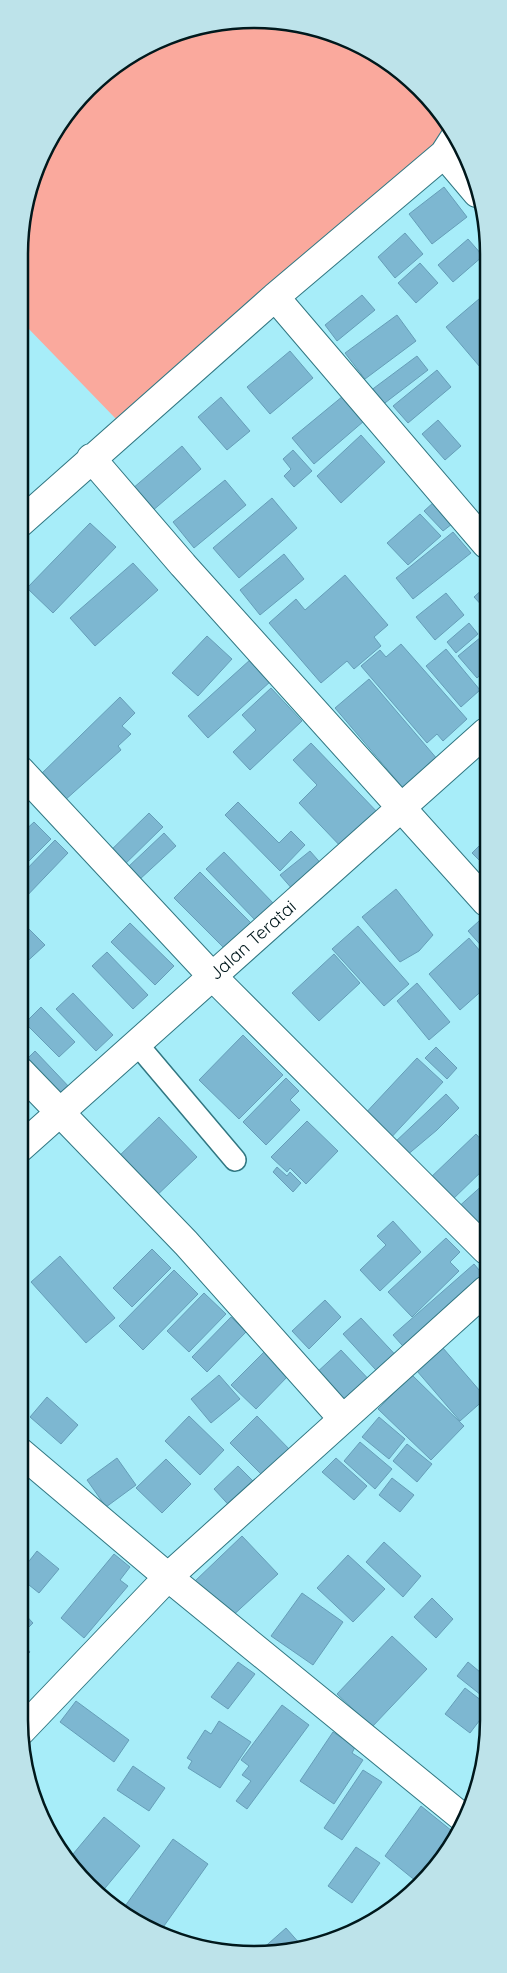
<svg xmlns="http://www.w3.org/2000/svg" width="507" height="1973" viewBox="0 0 507 1973" font-family="Quicksand,sans-serif">
	<style>
		.green { fill: #faa99d }
		.building { fill: #7db7d1; stroke: #659eb8 }
		.lines { fill: none; stroke-linecap: round; stroke-linejoin: round }
		.service-casing { stroke: #317782; stroke-width: 24 }
		.minor-casing { stroke: #317782; stroke-width: 30 }
		.tertiary-casing { stroke: #317782; stroke-width: 30 }
		.service { stroke: #fff; stroke-width: 21 }
		.minor { stroke: #fff; stroke-width: 28 }
		.tertiary { stroke: #fff; stroke-width: 28 }
		.labels { text-anchor: middle; stroke-width: 5; stroke-linejoin: round; paint-order: stroke }
		.street-label { font-size: 18px; fill: #00181c; stroke: #cdf5fc }
		.rim { fill: none; stroke: #00181c; stroke-width: 2.5 }
	</style>
	<rect width="100%" height="100%" fill="#a7edf9"/>
	<!-- green -->
	<path class="green" d="M284 21 358 43 420 88 452 134 117 420 26 326 21 327V223L50 136 111 67 193 27Z"/>
	<!-- building -->
	<path class="building" d="M444 187 467 217 432 244 409 214Z
		M405 233 423 254 395 278 378 257Z
		M468 239 483 256 453 282 438 265Z
		M420 263 438 283 416 303 398 283Z
		M486 293V362L480 367 446 327Z
		M362 295 375 310 337 341 325 325Z
		M397 315 416 341 365 379 345 353Z
		M290 351 313 378 270 414 247 387Z
		M417 356 428 370 377 409 366 394Z
		M437 370 451 387 408 423 393 406Z
		M343 396 364 421 314 464 292 438Z
		M221 397 250 431 227 450 198 417Z
		M438 420 461 446 445 460 422 434Z
		M361 435 385 462 341 503 317 476Z
		M182 446 201 469 151 512 132 489Z
		M293 450 312 471 294 487 284 476 291 469 283 459Z
		M225 480 246 505 194 548 173 522Z
		M272 498 297 528 239 578 213 548Z
		M434 502 452 524 443 531 424 511Z
		M420 514 441 536 408 565 387 543Z
		M90 523 116 547 53 613 27 588Z
		M453 532 471 553 413 599 396 578Z
		M284 554 304 579 260 615 240 590Z
		M133 563 158 590 95 646 70 618Z
		M345 575 388 625 374 637 381 646 354 669 347 661 321 683 269 623 296 599 305 610Z
		M486 586V610L474 597Z
		M446 593 464 615 435 640 416 617Z
		M486 619V634L479 626Z
		M469 623 478 634 456 653 447 642Z
		M207 636 232 659 198 696 172 673Z
		M481 637 486 644V670L477 678 458 656Z
		M401 644 467 719 443 741 437 734 427 743 361 666 380 650 386 657Z
		M446 649 480 690 461 707 426 666Z
		M251 659 271 681 208 738 188 716Z
		M486 677V691L479 683Z
		M369 679 438 760 404 789 335 708Z
		M271 688 302 721 250 770 233 752 256 730 242 715Z
		M120 697 135 713 122 726 131 734 118 746 121 750 64 801 38 777Z
		M311 743 381 816 345 851 299 803 317 785 293 760Z
		M238 802 279 843 291 831 305 845 280 871 225 815Z
		M149 813 163 827 118 871 104 857Z
		M34 822 51 839 20 870V835Z
		M164 833 176 846 139 880 127 868Z
		M486 839V867L472 853Z
		M55 840 68 853 22 901 20 899V876Z
		M310 851 324 867 294 891 280 875Z
		M224 852 274 904 256 921 206 869Z
		M200 872 252 924 226 950 174 898Z
		M396 889 433 935 419 951 400 962 362 917Z
		M479 921 486 929V951L468 931Z
		M130 923 174 966 155 985 111 942Z
		M358 926 409 984 384 1006 332 949Z
		M28 928 45 945 20 968V935Z
		M469 938 486 958V987L460 1010 429 974Z
		M107 952 148 995 133 1009 92 966Z
		M334 954 360 983 319 1021 292 993Z
		M417 983 450 1022 429 1040 397 1001Z
		M73 993 113 1035 96 1051 56 1009Z
		M41 1007 75 1042 59 1057 25 1023Z
		M243 1035 283 1075 239 1119 199 1080Z
		M436 1047 457 1068 447 1079 425 1058Z
		M35 1051 72 1090 58 1104 21 1065Z
		M417 1058 443 1082 387 1142 361 1118Z
		M286 1078 299 1091 290 1100 300 1110 266 1145 243 1122Z
		M446 1094 459 1108 437 1130 406 1156 394 1143Z
		M159 1117 197 1157 150 1202 112 1163Z
		M307 1121 338 1151 306 1184 290 1168 287 1172 271 1157Z
		M476 1134 486 1145V1167L450 1202 428 1180Z
		M277 1167 287 1176 290 1172 301 1183 293 1192 273 1172Z
		M486 1182V1217L472 1230 455 1210Z
		M393 1221 421 1252 380 1291 360 1270 386 1245 377 1236Z
		M446 1238 460 1252 450 1262 459 1271 412 1317 388 1292Z
		M152 1249 171 1268 132 1307 113 1288Z
		M60 1256 115 1318 86 1343 31 1282Z
		M474 1264 486 1278 410 1354 393 1335Z
		M174 1270 198 1294 143 1350 119 1326Z
		M204 1293 226 1314 189 1352 167 1331Z
		M325 1300 341 1317 309 1349 292 1331Z
		M231 1317 246 1332 207 1372 192 1357Z
		M361 1318 403 1363 385 1380 343 1334Z
		M443 1348 486 1398 460 1421 417 1371Z
		M341 1350 375 1386 348 1411 314 1375Z
		M265 1351 289 1375 256 1409 231 1385Z
		M219 1375 240 1399 211 1423 191 1399Z
		M412 1375 464 1426 431 1460 378 1409Z
		M47 1397 78 1425 61 1444 30 1417Z
		M189 1416 224 1450 200 1475 165 1441Z
		M257 1416 293 1453 266 1479 230 1443Z
		M379 1417 405 1439 389 1459 362 1437Z
		M360 1442 392 1469 375 1489 344 1461Z
		M407 1444 432 1464 417 1482 393 1461Z
		M117 1458 136 1485 106 1507 87 1480Z
		M336 1458 367 1486 354 1500 322 1472Z
		M166 1459 191 1484 162 1513 136 1488Z
		M238 1466 261 1489 236 1513 214 1489Z
		M392 1478 414 1495 400 1512 379 1495Z
		M242 1536 278 1574 229 1619 194 1582Z
		M384 1542 421 1576 403 1597 366 1562Z
		M37 1551 59 1569 39 1593 19 1577V1574Z
		M114 1554 130 1567 120 1580 128 1586 84 1638 61 1618Z
		M348 1555 385 1589 353 1622 317 1588Z
		M302 1593 343 1622 313 1665 271 1636Z
		M432 1598 453 1619 436 1638 414 1617Z
		M19 1608 33 1623 19 1637Z
		M392 1636 427 1669 372 1727 337 1694Z
		M19 1639 30 1652 19 1663Z
		M238 1662 255 1674 228 1709 211 1697Z
		M468 1662 486 1677V1699L457 1676Z
		M465 1688 486 1704V1712L470 1733 445 1714Z
		M76 1701 129 1740 114 1762 60 1722Z
		M282 1705 309 1725 247 1809 236 1801 251 1781 242 1775 249 1766 241 1760Z
		M219 1721 251 1742 220 1788 188 1768 192 1761 187 1758 205 1730 211 1734Z
		M333 1732 355 1747 352 1753 363 1760 334 1804 300 1781Z
		M133 1766 165 1788 149 1811 117 1790Z
		M363 1770 382 1782 342 1840 324 1828Z
		M421 1806 457 1835 417 1882 385 1856Z
		M104 1817 140 1846 101 1893 77 1874 68 1860Z
		M173 1839 208 1864 159 1933 150 1930 123 1909Z
		M356 1847 380 1863 352 1903 328 1886Z
		M286 1928 301 1945 260 1951Z"/>
	<g class="lines">
		<defs>
			<path id="service" d="M137 1044 235 1160"/>
			<path id="minor" d="M444 154 477 193
				M275 297 486 544
				M91 458 183 565 486 902
				M20 523 275 297 444 154 455 137
				M20 770 212 976 486 1250
				M20 1071 186 1243 342 1418
				M19 1451 168 1577 463 1818
				M21 1731 168 1577 486 1290"/>
			<g id="tertiary">
				<path id="s1" d="M20 1148 486 732"/>
			</g>
		</defs>
		<!-- service casing -->
		<use href="#service" class="service-casing"/>
		<!-- minor casing -->
		<use href="#minor" class="minor-casing"/>
		<!-- tertiary casing -->
		<use href="#tertiary" class="tertiary-casing"/>
		<!-- service -->
		<use href="#service" class="service"/>
		<!-- minor -->
		<use href="#minor" class="minor"/>
		<!-- tertiary -->
		<use href="#tertiary" class="tertiary"/>
	</g>
	<g class="labels">
		<!-- street labels -->
		<g class="street-label">
			<text dy="6" stroke="none"><textPath href="#s1" startOffset="312">Jalan Teratai</textPath></text>
		</g>
	</g>
	<!-- crop -->
	<path d="M0 0H507V1973H0ZM254 28H254A226 226 0 0 1 480 254V1720A226 226 0 0 1 254 1946H254A226 226 0 0 1 28 1720V254A226 226 0 0 1 254 28Z" fill="#bde3ea" fill-rule="evenodd"/>
	<path class="rim" d="M254 28H254A226 226 0 0 1 480 254V1720A226 226 0 0 1 254 1946H254A226 226 0 0 1 28 1720V254A226 226 0 0 1 254 28Z"/>
</svg>
